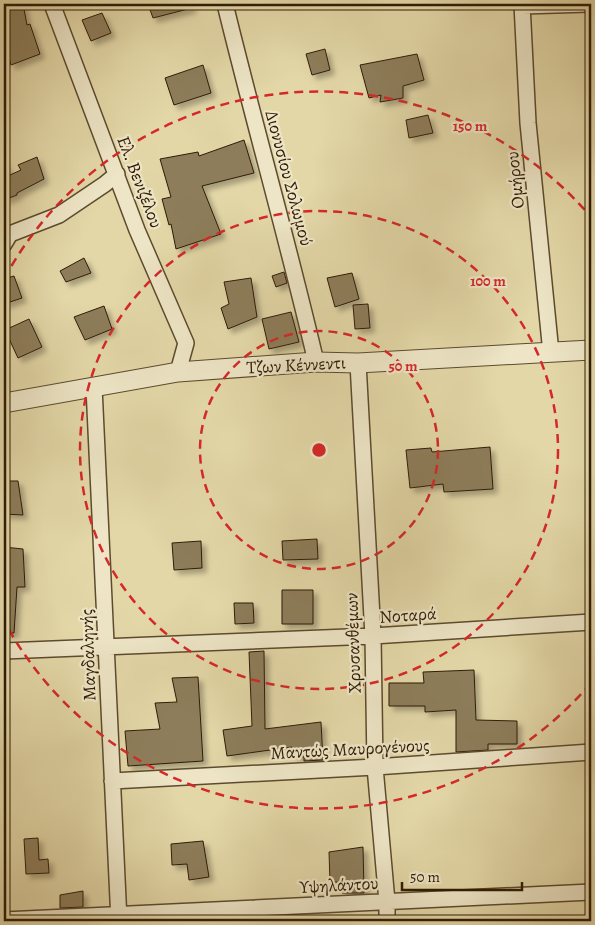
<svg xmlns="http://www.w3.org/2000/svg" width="595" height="925" viewBox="0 0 595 925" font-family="Alegreya,serif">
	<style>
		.building { fill: #8d7d5a; stroke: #2f1c06; filter: url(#shadow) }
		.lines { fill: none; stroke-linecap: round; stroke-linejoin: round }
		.minor-casing { stroke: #5c4b2e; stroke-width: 18 }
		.tertiary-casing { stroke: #5c4b2e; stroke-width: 21 }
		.minor { stroke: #ede5c6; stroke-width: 15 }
		.tertiary { stroke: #ede5c6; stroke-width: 19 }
		.ring { fill: none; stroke: #d62828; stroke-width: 2.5; stroke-dasharray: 9 6 }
		.labels { text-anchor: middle; stroke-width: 4.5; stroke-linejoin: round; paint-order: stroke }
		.street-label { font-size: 18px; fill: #2f1c06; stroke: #ede5c6 }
		.centre { fill: #d62828; stroke: #ede5c6; stroke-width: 2.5 }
		.ring-label { font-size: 15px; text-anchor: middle; font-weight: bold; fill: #d62828; stroke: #ede5c6; stroke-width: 4.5; stroke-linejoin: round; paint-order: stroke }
	</style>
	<defs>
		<filter id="shadow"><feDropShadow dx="4.5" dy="4.5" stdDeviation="2.5" flood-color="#0004"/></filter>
	</defs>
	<rect width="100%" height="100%" fill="#e3d7a7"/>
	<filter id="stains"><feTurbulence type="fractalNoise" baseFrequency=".004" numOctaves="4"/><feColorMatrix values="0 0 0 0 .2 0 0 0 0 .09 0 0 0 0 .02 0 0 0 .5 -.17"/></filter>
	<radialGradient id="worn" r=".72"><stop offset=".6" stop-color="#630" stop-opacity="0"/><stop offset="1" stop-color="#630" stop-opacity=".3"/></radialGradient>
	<!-- building -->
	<path class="building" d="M4 4H23L27 25 30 24 40 54 11 65 4 43Z
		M148 4H191L192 8 153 18Z
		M102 13 111 33 91 41 82 20Z
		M325 49 330 70 312 75 306 54Z
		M417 54 424 80 403 86V98L380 102 381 95 369 98 360 65Z
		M203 65 211 93 174 105 165 78Z
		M428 115 433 133 409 138 406 120Z
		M244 140 254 173 202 186 221 234 176 249 171 224 169 225 162 199 171 197 160 159 198 152 199 156Z
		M37 157 44 179 17 193V195L4 200V162L10 175 21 170 18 165Z
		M84 258 91 273 66 282 60 271Z
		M284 272 287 283 276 287 272 276Z
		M352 273 359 299 335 307 327 278Z
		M14 276 22 298 4 304V279Z
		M251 278 257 317 228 329 221 308 229 304 224 282Z
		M368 304 370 328 355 329 353 305Z
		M104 306 112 329 85 340 74 317Z
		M291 312 299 342 269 349 262 319Z
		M29 319 42 347 18 358 5 330Z
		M490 447 493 489 444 492 443 484 410 488 406 450 431 448 432 452Z
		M4 481H18L23 515 4 514Z
		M317 539 318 559 283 560 282 541Z
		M201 541 202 568 174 570 172 543Z
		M4 547 23 549 25 587H17L14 633H4Z
		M282 590H313V624H282Z
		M234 603H253L254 623 235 624Z
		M264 651 265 729 321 722 323 760 304 761V757L293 755 292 747 227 756 223 730 252 726 249 652Z
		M474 670 476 720 517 721V744H488V750L456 752V710L425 712V706H389V683H424L423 672Z
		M198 677 203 761 128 766 125 731 160 729 155 703 177 702 172 678Z
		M38 838 39 860 48 859 49 873 26 874 24 839Z
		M203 841 209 877 189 880 187 864 172 865 171 844Z
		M363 847 364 893H342L341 882H330L329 852Z
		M83 891V907L60 908V895Z"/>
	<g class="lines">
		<defs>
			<path id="minor" d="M52 4 137 230 186 343 178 372
				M225 4C254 123 288 242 316 362
				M522 4 528 123 551 353
				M523 6 589 4
				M4 244 10 234 59 215 105 184 117 174
				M358 363 373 636 375 767 387 902V921
				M94 387 119 921
				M4 651 373 636 591 622
				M112 781 375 767 591 752
				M4 920 591 892"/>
			<path id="tertiary" d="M4 403 178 372 316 362 358 363 591 350"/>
		</defs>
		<!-- minor casing -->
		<use href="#minor" class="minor-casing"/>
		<!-- tertiary casing -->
		<use href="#tertiary" class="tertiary-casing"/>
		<!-- minor -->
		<use href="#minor" class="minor"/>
		<!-- tertiary -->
		<use href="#tertiary" class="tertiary"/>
	</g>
	<!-- distance rings -->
	<g class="ring">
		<circle cx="319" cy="450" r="119"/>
		<circle cx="319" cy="450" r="239"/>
		<path d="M591 683A358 358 0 0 1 4 621M4 279A358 358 0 0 1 591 217"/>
	</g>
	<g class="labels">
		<!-- street labels -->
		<g class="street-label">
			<text transform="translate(289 178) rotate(75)" y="6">Διονυσίου Σολωμού</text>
			<text transform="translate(515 180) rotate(-96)" y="6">Ομήρου</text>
			<text transform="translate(140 182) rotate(69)" y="6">Ελ. Βενιζέλου</text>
			<text transform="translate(296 365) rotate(-3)" y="6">Τζων Κέννεντι</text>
			<text transform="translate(408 615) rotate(-4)" y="6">Νοταρά</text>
			<text transform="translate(353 643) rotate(-92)" y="6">Χρυσανθέμων</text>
			<text transform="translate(88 655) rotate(-92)" y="6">Μαγδαληνής</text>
			<text transform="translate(350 749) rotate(-3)" y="6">Μαντώς Μαυρογένους</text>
			<text transform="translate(339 885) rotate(-3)" y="6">Υψηλάντου</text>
		</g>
	</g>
	<circle cx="319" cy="450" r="8" class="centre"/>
	<g class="ring-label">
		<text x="470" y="131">150 m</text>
		<text x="488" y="286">100 m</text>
		<text x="403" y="371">50 m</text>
	</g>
	<!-- margin -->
	<rect width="595" height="925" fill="none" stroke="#e3d7a7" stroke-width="20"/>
	<rect x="5" y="5" width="585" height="915" fill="none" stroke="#2f1c06" stroke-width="2.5"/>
	<rect x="10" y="10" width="575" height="905" fill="none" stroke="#2f1c06"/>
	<!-- scale -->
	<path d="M402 882v8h120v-8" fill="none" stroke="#2f1c06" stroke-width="2.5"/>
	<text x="410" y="882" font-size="15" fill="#2f1c06" stroke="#ede5c6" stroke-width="4" paint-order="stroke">50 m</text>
	<rect width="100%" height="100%" filter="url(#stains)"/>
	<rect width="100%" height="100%" fill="url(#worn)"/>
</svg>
